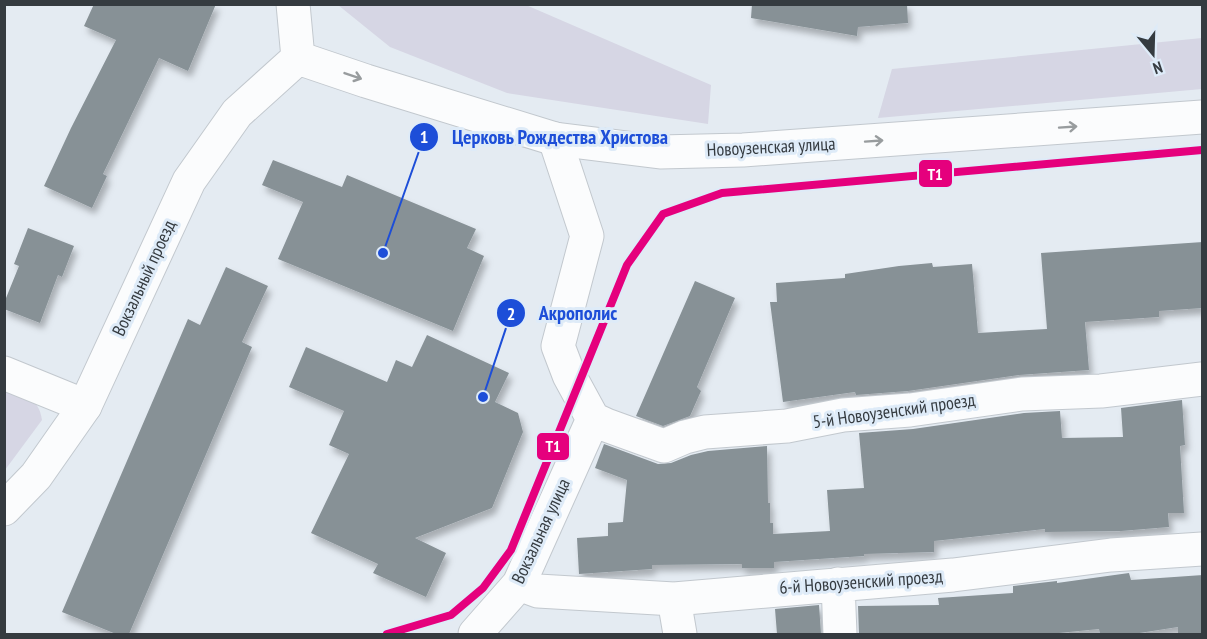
<svg xmlns="http://www.w3.org/2000/svg" width="1207" height="639" viewBox="0 0 1207 639" font-family="'PT Sans Narrow',sans-serif">
	<style>
		.green { fill: #d6d6e4 }
		.building { fill: #879196; filter: url(#shadow) }
		.lines { fill: none; stroke-linecap: round; stroke-linejoin: round }
		.street-casing { stroke: #c2c8ce; stroke-width: 35 }
		.secondary-casing { stroke: #c2c8ce; stroke-width: 35 }
		.street { stroke: #fbfcfd; stroke-width: 33 }
		.secondary { stroke: #fbfcfd; stroke-width: 33 }
		.tram-1-casing { stroke: #deebf8; stroke-width: 12 }
		.tram-1 { stroke: #e5007d; stroke-width: 8 }
		.oneway { stroke: #989c9e }
		.labels { text-anchor: middle; stroke-width: 6; stroke-linejoin: round; paint-order: stroke }
		.street-label { font-size: 18px; fill: #353b40; stroke: #deebf8 }
		.leader { fill: none; stroke: #1d4ed8; stroke-width: 2 }
		.callout-dot { fill: #1d4ed8; stroke: #deebf8; stroke-width: 2 }
		.mark-label { font-size: 18px; text-anchor: middle; font-weight: bold; fill: #fff }
		.callout-label { font-size: 20px; text-anchor: middle; font-weight: bold; fill: #1d4ed8; stroke: #deebf8; stroke-width: 6; stroke-linejoin: round; paint-order: stroke }
		.line-badge { stroke: #deebf8; stroke-width: 2 }
		.badge-label { font-size: 16px; text-anchor: middle; font-weight: bold; fill: #fff }
	</style>
	<defs>
		<filter id="shadow"><feDropShadow dx="3.5" dy="6" stdDeviation="3" flood-color="#0004"/></filter>
	</defs>
	<rect width="100%" height="100%" fill="#e4ebf2"/>
	<!-- green -->
	<path class="green" d="M338 5H526L711 85 708 124 507 93 390 47Z
		M1202 38V89L878 118 892 69Z
		M5 388C24 396 39 397 42 420L5 470Z"/>
	<!-- building -->
	<path class="building" d="M94 4H216L188 71 159 58 103 174 107 176 92 208 44 186 71 128 116 40 84 26Z
		M752 4H907L908 23 858 27 857 36 751 18Z
		M273 160 342 187 347 175 476 229 467 248 484 256 453 331 278 259 303 202 262 185Z
		M28 228 74 246 62 277 58 275 40 323 4 309V303L19 266 14 264Z
		M1203 242V308L1159 311V317L1085 322 1089 370 1019 375 908 391 856 395 855 392 783 402 770 302H777L776 283 845 278V274L899 266 932 263 933 267 972 264 978 333 1047 329 1041 253Z
		M226 267 268 286 242 342 252 347 129 634H116L62 612 188 319 200 325Z
		M695 281 735 298 697 387 701 391 690 416 663 426 636 416Z
		M427 335 509 373 495 402 518 413 523 432 492 508 415 538 446 553 426 597 373 573 378 564 311 533 349 454 329 445 344 411 289 387 306 347 387 382 396 360 412 367Z
		M1182 400 1185 445 1180 446 1184 513H1168L1169 527 1121 531 1045 532V529L934 541V552L864 554V556L774 562V568H742V564L652 565V569L579 574 577 538 608 536V523L623 522 627 480 595 468 604 444 658 464 671 463 691 455 708 451 767 446 768 503H770V523H773V534L830 531 827 490 864 488 859 433 913 429 1024 413 1060 411 1062 438 1123 437 1121 408Z
		M1129 573 1131 580 1203 575V634H1178V627L1133 634H1100L1099 629 1049 634H859L858 606 939 605 938 598 1013 593V586L1057 581V583Z
		M819 605 821 634H777L775 609Z"/>
	<g class="lines">
		<defs>
			<path id="street" d="M555 139 587 236 558 346 569 375 593 419
				M4 373 85 406
				M593 419 606 425 664 446 685 437 705 432 787 426 843 415 910 410 1022 394 1101 391 1202 379
				M519 584 538 591 674 599 953 575 1111 555 1202 549
				M838 584 840 634
				M674 599 680 634
				M475 634 519 584 593 419"/>
			<path id="secondary" d="M293 4 298 58
				M298 58 366 81 555 139 660 152 743 150 1202 117
				M4 509 36 476 85 406 189 181 237 113 298 58"/>
		</defs>
		<!-- street casing -->
		<use href="#street" class="street-casing"/>
		<!-- secondary casing -->
		<use href="#secondary" class="secondary-casing"/>
		<!-- street -->
		<use href="#street" class="street"/>
		<!-- secondary -->
		<use href="#secondary" class="secondary"/>
		<defs>
			<path id="tram-1" d="M387 634 451 615 483 588 511 550 627 265 663 214 722 193 1202 150"/>
		</defs>
		<!-- tram-1 casing -->
		<use href="#tram-1" class="tram-1-casing"/>
		<!-- tram-1 -->
		<use href="#tram-1" class="tram-1"/>
	</g>
	<!-- one-way arrows -->
	<defs><path id="oneway-shaft" d="M-6 0H5M1.5-3L5.5 0L1.5 3" fill="none" stroke-width="1.6" stroke-linecap="round" stroke-linejoin="round" transform="scale(1.5)"/></defs>
	<g class="oneway">
		<use href="#oneway-shaft" transform="translate(353 76) rotate(19)"/>
		<use href="#oneway-shaft" transform="translate(1068 127) rotate(-4)"/>
		<use href="#oneway-shaft" transform="translate(874 141) rotate(-4)"/>
	</g>
	<g class="labels">
		<!-- street labels -->
		<g class="street-label">
			<text transform="translate(771 147) rotate(-3)" y="6">Новоузенская улица</text>
			<text transform="translate(144 278) rotate(-65)" y="6">Вокзальный проезд</text>
			<text transform="translate(894 411) rotate(-8)" y="6">5-й Новоузенский проезд</text>
			<text transform="translate(541 531) rotate(-65)" y="6">Вокзальная улица</text>
			<text transform="translate(861 582) rotate(-4)" y="6">6-й Новоузенский проезд</text>
		</g>
	</g>
	<!-- callouts -->
	<path class="leader" d="M383 253L424 137M483 397L511 313"/>
	<g class="callout-dot">
		<circle cx="383" cy="253" r="6"/>
		<circle cx="483" cy="397" r="6"/>
		<circle cx="424" cy="137" r="15"/>
		<circle cx="511" cy="313" r="15"/>
	</g>
	<g class="mark-label">
		<text x="424" y="143">1</text>
		<text x="511" y="320">2</text>
	</g>
	<g class="callout-label">
		<text x="560" y="144">Церковь Рождества Христова</text>
		<text x="578" y="320">Акрополис</text>
	</g>
	<g class="line-badge">
		<rect x="918" y="159" width="35" height="29" rx="6" fill="#e5007d"/>
		<rect x="536" y="432" width="34" height="29" rx="6" fill="#e5007d"/>
	</g>
	<g class="badge-label">
		<text x="935" y="180">T1</text>
		<text x="553" y="452">T1</text>
	</g>
	<!-- border -->
	<rect width="1207" height="639" fill="none" stroke="#353b40" stroke-width="12"/>
	<!-- north arrow -->
	<g transform="translate(1153 54) rotate(161)" stroke="#deebf8" stroke-width="4.5" paint-order="stroke">
	<path d="M0-4.5L10 22L0 15L-10 22Z" fill="#353b40"/>
	<text y="-9" font-size="16" font-weight="bold" text-anchor="middle" fill="#353b40">N</text>
	</g>
</svg>
